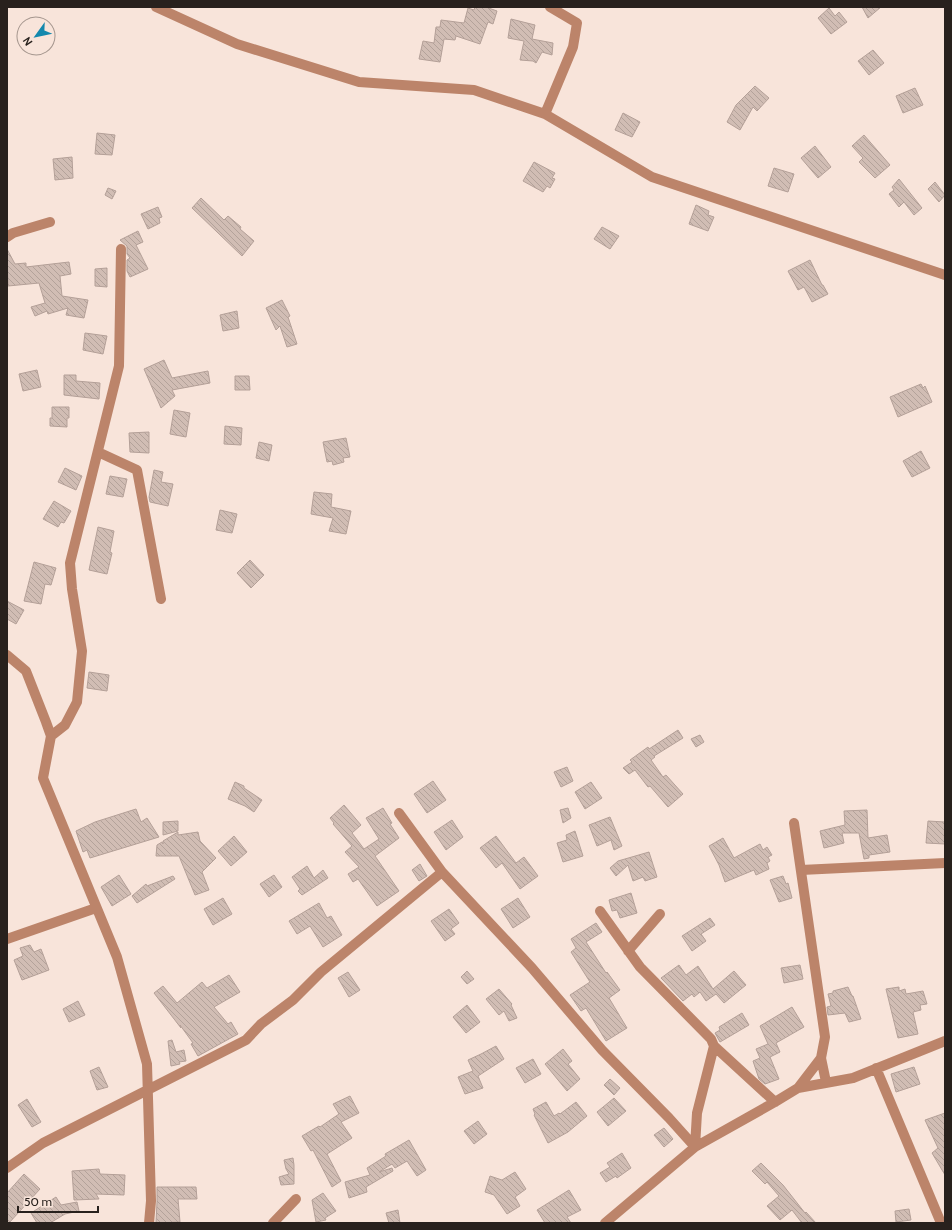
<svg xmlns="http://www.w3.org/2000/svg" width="952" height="1230" viewBox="0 0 952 1230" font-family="Cabin,sans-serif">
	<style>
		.building { fill: url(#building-back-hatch); stroke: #b4a098 }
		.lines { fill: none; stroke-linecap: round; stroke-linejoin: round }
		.street { stroke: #bc846a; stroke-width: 10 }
	</style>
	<defs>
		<pattern id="building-back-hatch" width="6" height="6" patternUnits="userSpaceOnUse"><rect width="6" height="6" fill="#d1bdb4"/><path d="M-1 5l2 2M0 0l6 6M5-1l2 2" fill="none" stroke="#b3a29a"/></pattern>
	</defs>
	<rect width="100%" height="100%" fill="#f8e4da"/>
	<!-- building -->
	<path class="building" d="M475 7H486L497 11 493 24 488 22 480 44 456 36 455 40 444 39 440 62 419 59 423 41 434 43 436 27H440L441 20 464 23 468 8 474 10Z
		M862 7H881L868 18Z
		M829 8 835 16 839 12 847 22 831 34 818 18Z
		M511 19 535 25 532 39 553 43 552 55 542 52 536 63 533 61 520 60 524 41 508 38Z
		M873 50 884 63 869 75 858 61Z
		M755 86 769 98 757 111 753 107 740 130 727 122 736 105Z
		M915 88 923 105 903 113 896 96Z
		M623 113 640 122 632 137 615 130Z
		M97 133 115 135 112 155 95 154Z
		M864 135 890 165 875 178 859 162 863 158 852 146Z
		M815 146 831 167 818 178 801 158Z
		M72 157 73 178 55 180 53 159Z
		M534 162 555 173 552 178 555 179 550 188 547 186 543 192 523 181Z
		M774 168 794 174 788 192 768 186Z
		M899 179 922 208 914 215 904 202 899 207 889 194 894 190 892 187Z
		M935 182 945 195 939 202 928 189Z
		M108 188 116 191 112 199 105 195Z
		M201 198 224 220 228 216 241 227 240 229 254 241 242 256 192 208Z
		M696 205 709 211 708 215 714 217 708 231 689 224Z
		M158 207 162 217 159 218 160 223 148 229 141 214Z
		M602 227 619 236 610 249 594 239Z
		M138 231 143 242 136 245 148 269 130 277 127 271V260L130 258 127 254V246L120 240Z
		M7 249 15 264 26 263V267L69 262 71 274 60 276 62 296 88 300 84 318 66 315 68 308 48 314 47 311 35 316 31 307 45 303 39 283 8 286Z
		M810 260 822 285H823L828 294 812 302 804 287 798 290 788 271Z
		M107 268V287L95 286V269Z
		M282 300 290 316 288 317 297 344 287 347 280 326 276 330 266 308Z
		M237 311 239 328 223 331 220 315Z
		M85 333 107 336 103 354 83 350Z
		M164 360 172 378 208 371 210 383 172 390 175 396 161 408 144 369Z
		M37 370 41 387 23 391 19 374Z
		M64 375H76V381L100 383 99 399 64 395Z
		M235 376H249L250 390H235Z
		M921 384 923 388 925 386 932 402 898 417 890 397Z
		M52 407H69V418H67V427L50 426V418H52Z
		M174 410 190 413 186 437 170 434Z
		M225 426 242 428 241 445 224 444Z
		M149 432V453L130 452 129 433Z
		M346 438 350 457 343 458 344 462 333 465 332 461 327 462 323 442Z
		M259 442 272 445 269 461 256 458Z
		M921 451 930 468 912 477 903 461Z
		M65 468 82 476 76 490 58 482Z
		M154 470 163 472 161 482 173 484 168 506 150 502 149 497Z
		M110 476 127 479 123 497 106 494Z
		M314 492 332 494 331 507 351 511 346 534 329 531 333 518 311 514Z
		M54 501 71 511 64 523 61 522 58 527 43 519Z
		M220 510 237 514 232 533 216 530Z
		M98 527 114 531 110 552 112 553 107 574 89 570Z
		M250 560 264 575 251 588 237 573Z
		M34 562 56 568 51 585 45 584 41 604 24 601Z
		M7 601 24 610 16 624 7 619Z
		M89 672 109 675 107 691 87 688Z
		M678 730 683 738 654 756 655 757 651 760 663 777 666 775 683 794 668 807 650 786 648 787 635 770 629 774 623 768 632 762 630 760 648 747 649 749Z
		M700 735 704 742 696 747 691 739Z
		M567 767 573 781 561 787 554 772Z
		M433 781 446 800 427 813 414 794Z
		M235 782 244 786V788L262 800 254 812 245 806 228 799Z
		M591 782 602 798 585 809 575 792Z
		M344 805 361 825 352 833 364 849 379 839 366 818 383 808 392 823 390 824 399 838 375 856 399 891 377 906 358 879 353 882 348 874 359 867 345 852 352 846 333 824 334 823 330 818Z
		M568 808 571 818 563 823 560 810Z
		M136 809 141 822 147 818 159 837 90 858 87 850 83 852 76 831 95 822Z
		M867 810 868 838 887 835 890 852 869 855V858L864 859 859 833H842L844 843 824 848 820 831 845 825 844 811Z
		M610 817 622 846 614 850 611 840 597 846 589 825Z
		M452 820 463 837 446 850 434 832Z
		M178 821V831L163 835V822Z
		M928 821 945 822V844L926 843Z
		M575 831 583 856 563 862 557 843 567 840 566 835Z
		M178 832V835L198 832 200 841 216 858 202 872 209 890 195 895 179 856H156L157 845 162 842 163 844V841Z
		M234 836 247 852 231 866 218 851Z
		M496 836 516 863 524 857 538 876 520 889 502 863 496 868 480 848Z
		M723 838 734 858 760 844 763 850 767 847 772 855 768 857 770 861 767 863 769 869 756 875 754 870 725 882 719 865 709 846Z
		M649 852 657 877 645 881 643 877 633 881 628 865 616 876 610 868 618 861Z
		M420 864 427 876 419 881 412 870Z
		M307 866 314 878 323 870 328 878 302 895 298 891 300 889 292 877Z
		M119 875 131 894 112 906 101 887Z
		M274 875 282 887 269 897 260 884Z
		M173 876 175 879 137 903 132 896 146 884 147 886Z
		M783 876 786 884 788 883 792 898 779 902 770 880Z
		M631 893 637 913 620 918 617 910 612 911 609 900Z
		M223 898 232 914 213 925 204 909Z
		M518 898 530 917 513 928 501 909Z
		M319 903 327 918 331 916 342 935 323 947 310 926 297 934 289 921Z
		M449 909 459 923 451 929 455 934 445 941 431 921Z
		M710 918 715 925 701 934 706 941 692 951 682 936Z
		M596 923 602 932 586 942 606 973 607 972 620 990 609 998 627 1028 606 1041 586 1008 581 1011 570 995 590 982 571 952 576 948 571 939Z
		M30 945 34 952 41 949 49 970 22 980 14 960 23 956 20 948Z
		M679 965 686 975 698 966 713 989 734 971 746 985 724 1003 716 994 706 1001 700 992 694 997 692 994 683 1001 661 978Z
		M800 965 803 979 784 983 781 968Z
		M467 971 474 979 467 984 461 977Z
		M348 972 360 990 349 997 338 978Z
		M229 975 240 992 214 1007 228 1024 231 1022 238 1034 198 1056 191 1044 193 1043 180 1025 181 1028 154 993 163 986 177 1003 202 982 207 988Z
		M848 987 852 996H853L861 1019 849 1022 845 1013 828 1015 827 1007 831 1006 828 994 833 993V991Z
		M899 987V991L905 989 906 994 923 991 927 1004 920 1005 921 1010 913 1012 918 1034 898 1038 886 989Z
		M499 989 512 1004 511 1005 517 1018 509 1021 504 1011 499 1015 486 999Z
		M78 1001 85 1015 69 1022 63 1009Z
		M467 1005 480 1022 466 1033 453 1017Z
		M792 1007 804 1027 776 1043 780 1052 770 1057 779 1079 765 1084 759 1079 753 1061 760 1058 756 1049 768 1044 760 1026Z
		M742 1013 749 1025 720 1042 715 1033 720 1030 719 1027Z
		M172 1040 176 1052 184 1050 186 1061 179 1062 180 1064 171 1066 168 1041Z
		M496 1046 504 1059 478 1076 483 1088 465 1094 458 1077 473 1071 468 1060 481 1054Z
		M563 1049 572 1061 568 1064 580 1079 567 1091 545 1064Z
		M533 1059 541 1074 525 1083 516 1068Z
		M99 1067 108 1087 97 1090 90 1071Z
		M914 1067 920 1084 896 1092 891 1074Z
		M610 1079 620 1088 614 1095 604 1085Z
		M350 1096 359 1113 341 1122 352 1138 327 1154 341 1181 332 1187 313 1150 311 1151 302 1136 319 1126 320 1127 339 1114 333 1104Z
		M614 1098 626 1111 608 1126 597 1112Z
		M27 1099 41 1122 32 1127 18 1105Z
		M546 1102 554 1116 559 1113 560 1114 576 1102 587 1116 568 1132 548 1143 534 1115 535 1114 533 1109Z
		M945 1113V1175L932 1153 938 1148 925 1120Z
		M478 1121 487 1134 474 1144 464 1131Z
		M664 1128 673 1139 664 1147 654 1135Z
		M409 1140 426 1170 417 1176 407 1161 395 1168 392 1164 379 1172 392 1168 393 1171 366 1187 367 1192 349 1198 345 1182 370 1175 367 1168 386 1156 385 1154Z
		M622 1153 631 1168 617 1178 616 1176 606 1182 600 1173 610 1167 607 1163Z
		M293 1158 294 1165V1184L281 1185 279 1177 289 1174 286 1169 284 1160Z
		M761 1163 783 1185 805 1213 806 1212 816 1223H802L792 1210 780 1220 767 1206 779 1196 767 1182 765 1184 752 1171Z
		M99 1169 100 1174 125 1175 124 1195 96 1194 99 1199 74 1200 72 1171Z
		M515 1172 526 1189 515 1197 520 1206 507 1214 494 1195 485 1192 490 1176 502 1180Z
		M24 1174 40 1189 9 1223H7V1193Z
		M157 1187H196L197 1199H178L180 1222 156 1223 157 1202Z
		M569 1190 581 1210 567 1217 571 1223H545L537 1210Z
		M323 1193 336 1211 325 1218 326 1220 316 1222 312 1200Z
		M56 1197 61 1205 77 1202 79 1211 65 1214 50 1223H37L31 1213Z
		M909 1209 911 1220 896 1222 895 1211Z
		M398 1210 400 1223H389L386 1213Z"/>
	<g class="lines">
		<!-- street -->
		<path class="street" d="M156 7 237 44 359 82 474 90 545 114 652 177 945 275
			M545 114 573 47 577 23 550 7
			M7 237 13 233 50 222
			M98 452 137 470 161 599
			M7 655 26 671 46 722 51 736 43 778 117 957 147 1064 151 1201 149 1223
			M51 736 65 725 77 702 82 651 72 589 70 563 119 366 121 249
			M399 813 442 872 532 968 602 1050 669 1118 695 1147
			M794 823 825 1037 821 1058 798 1088
			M801 870 945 863
			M600 911 640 967 711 1039 714 1046 697 1113 695 1147
			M7 939 96 908
			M628 951 660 914
			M714 1046 775 1102
			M821 1058 826 1082
			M876 1068 941 1223
			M7 1168 43 1143 246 1040 261 1024 293 1000 321 972 442 872
			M273 1223 296 1199
			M605 1223 695 1147 775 1102 798 1088 853 1078 945 1041"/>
	</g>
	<!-- border -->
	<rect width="952" height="1230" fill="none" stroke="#28211d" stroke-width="16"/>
	<!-- north arrow -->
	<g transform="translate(36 36) rotate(237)"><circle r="19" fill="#f8e4da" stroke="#a5968e"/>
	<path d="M0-3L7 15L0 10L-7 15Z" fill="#1488ad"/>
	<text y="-6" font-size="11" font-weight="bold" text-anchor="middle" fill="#28211d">N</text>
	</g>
	<!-- scale -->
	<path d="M18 1206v6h80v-6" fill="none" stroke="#28211d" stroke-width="2"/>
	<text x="24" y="1206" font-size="12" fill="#28211d" stroke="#f8e4da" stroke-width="3" paint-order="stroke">50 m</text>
</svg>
